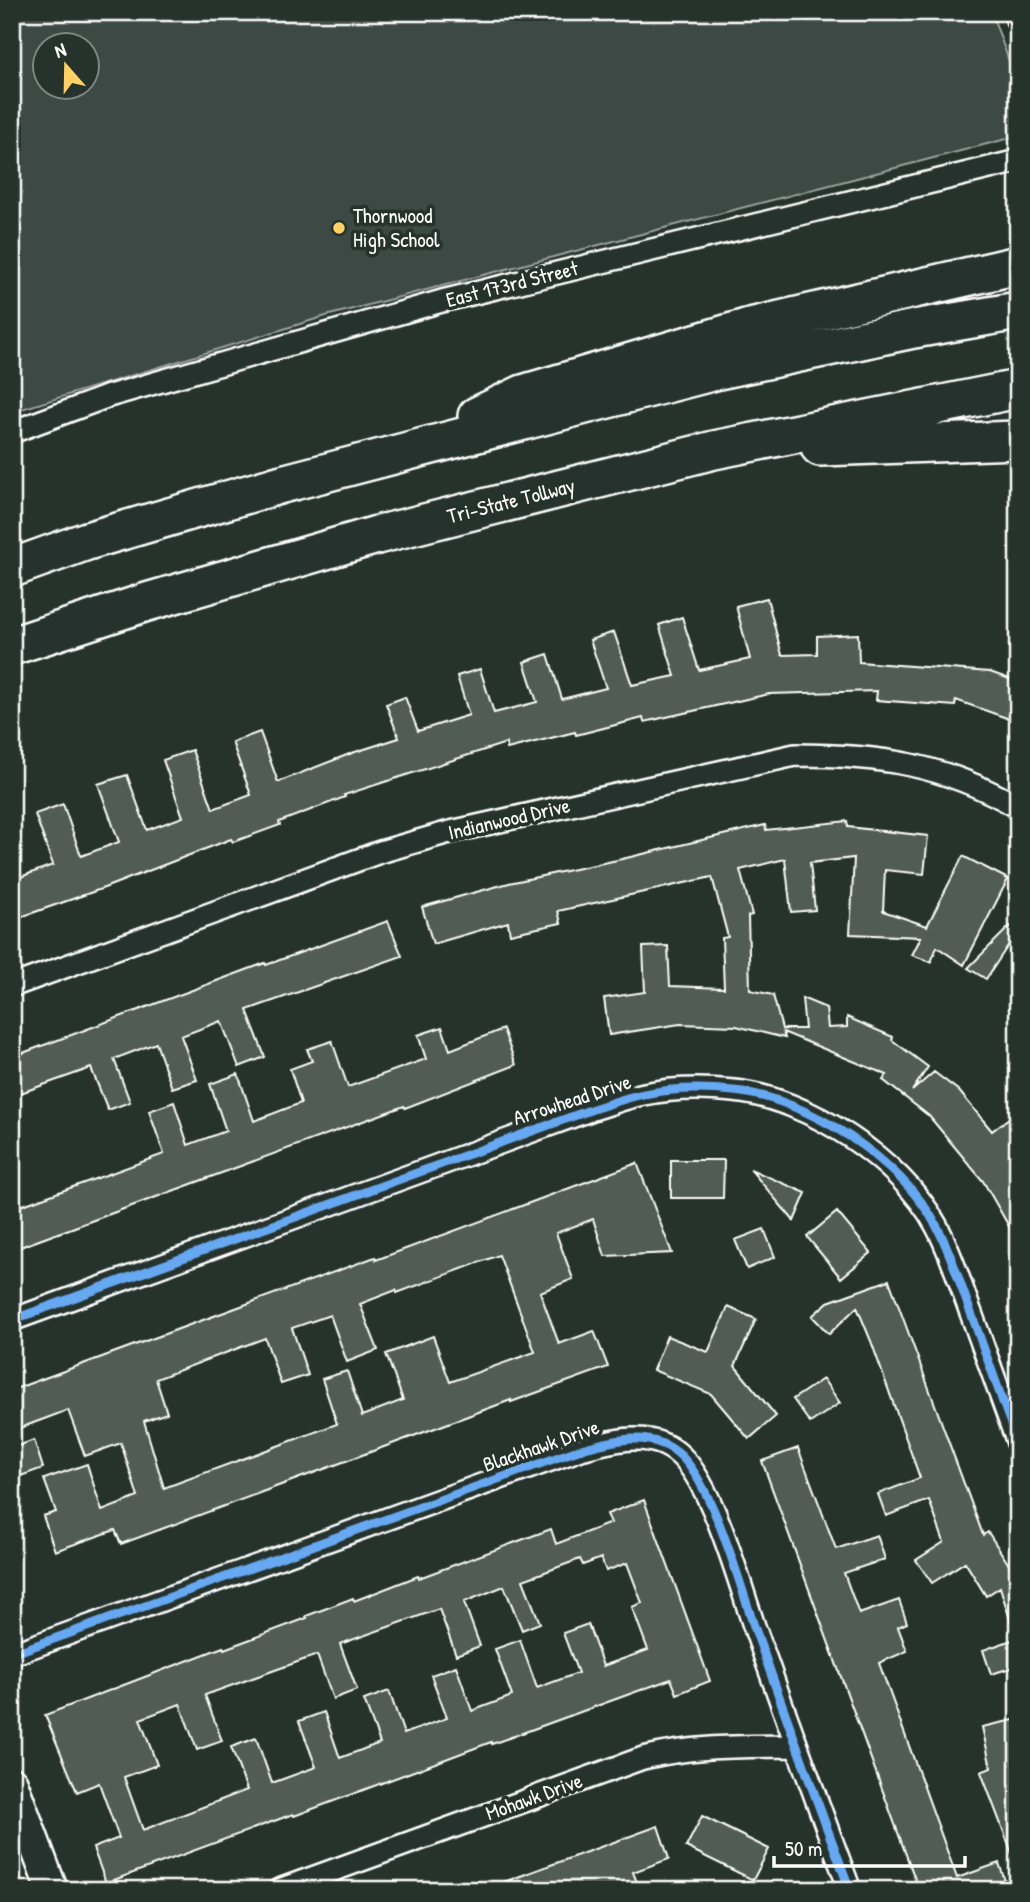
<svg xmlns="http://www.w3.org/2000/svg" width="1030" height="1902" viewBox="0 0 1030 1902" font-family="'Patrick Hand',sans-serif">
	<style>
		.green { fill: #3e4944; stroke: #9ea4a2; stroke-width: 2; fill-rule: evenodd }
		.building { fill: #515c57; stroke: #fff; stroke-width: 2; fill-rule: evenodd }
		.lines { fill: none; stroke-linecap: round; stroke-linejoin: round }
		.street-casing { stroke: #fff; stroke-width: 26 }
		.secondary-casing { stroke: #fff; stroke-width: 35 }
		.highway-casing { stroke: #fff; stroke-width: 42 }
		.street { stroke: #26332d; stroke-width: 21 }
		.secondary { stroke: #26332d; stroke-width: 30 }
		.highway { stroke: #26332d; stroke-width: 37 }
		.cycleway-casing { stroke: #26332d; stroke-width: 13 }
		.cycleway { stroke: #66a8f1; stroke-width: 9 }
		.poi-dot { fill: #ffd166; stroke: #26332d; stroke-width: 2.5 }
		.labels { text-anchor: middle; stroke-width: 7; stroke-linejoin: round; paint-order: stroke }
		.poi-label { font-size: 21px; fill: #fff; stroke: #26332d; text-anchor: start }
		.street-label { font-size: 21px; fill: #fff; stroke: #26332d }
	</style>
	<rect width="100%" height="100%" fill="#26332d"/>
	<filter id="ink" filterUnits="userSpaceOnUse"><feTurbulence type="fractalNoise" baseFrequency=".0143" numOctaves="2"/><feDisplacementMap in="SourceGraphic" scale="14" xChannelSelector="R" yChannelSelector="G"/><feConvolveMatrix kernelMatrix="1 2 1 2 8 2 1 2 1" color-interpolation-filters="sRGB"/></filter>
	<g filter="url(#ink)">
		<!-- green -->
		<path class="green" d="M12 12H991L1018 85V136L326 316 12 412ZM46 46H88V88H46Z"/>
		<!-- building -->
		<path class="building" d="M767 598 782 655 817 654V636L858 634 859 662 990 672 1018 682V722L956 700 955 706 876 700 877 691 769 694 644 722 643 718 576 735 575 732 507 749 506 743 344 795 345 797 279 822 280 825 233 842 231 839 104 888 12 920V880L53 865 35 814 63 804 81 856 119 842 98 784 127 775 147 830 183 817 163 760 192 750 213 809 251 795 232 742 260 732 278 782 352 753 399 738 386 704 405 697 418 731 469 715 457 676 480 669 494 713 537 702 524 662 548 654 562 699 606 688 590 640 614 632 632 685 675 676 659 625 682 617 699 670 750 659 736 606Z
			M847 821 848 827 928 836 924 874 885 870 883 911 927 926 963 856 1008 879 964 965 937 947 931 962 912 955 921 937 850 934 854 858 810 863 815 910 791 912 785 859 740 870 752 915 748 916 750 990 773 995 782 1029H805L802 998 826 1008 828 1028 847 1027V1017L893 1037 892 1040 928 1067 912 1091 934 1072 959 1091 992 1131 1018 1111V1242L983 1181 929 1116 883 1080 887 1075 783 1032 785 1038 736 1026 680 1024 609 1035 604 998 645 992 643 947 668 946 670 986 724 988 722 938 728 937 712 877 558 911 561 923 510 934 508 922 433 944 422 907 509 883 622 859 765 825 766 830Z
			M388 921 402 956 247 1010 265 1057 239 1067 221 1021 181 1036 197 1080 172 1088 156 1043 114 1059 130 1102 108 1110 91 1068 12 1096V1057L265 963 266 965Z
			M1010 926 1017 932 986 979 968 968Z
			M442 1027 450 1050 503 1029 516 1065 405 1108 404 1106 12 1250V1209L164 1154 149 1111 174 1102 188 1145 226 1131 210 1084 238 1074 254 1121 301 1103 290 1069 312 1061 307 1049 332 1041 348 1087 426 1059 418 1035Z
			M671 1160H724L723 1198H671Z
			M637 1163 672 1253 605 1256 593 1219 556 1233 573 1279 540 1292 559 1344 594 1331 608 1367 511 1402V1400L121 1544 115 1530 55 1551 43 1516 56 1512 44 1479 87 1464 102 1511 138 1497 121 1443 85 1456 68 1410 12 1431V1390L375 1257 376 1260ZM499 1255 535 1352 450 1382 433 1336 386 1354 403 1400 362 1416 347 1371 322 1379 337 1424 164 1488 144 1421 167 1413 156 1379 265 1338 281 1384 308 1375 292 1328 330 1315 347 1362 378 1350 360 1304 396 1290 397 1293Z
			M750 1169 806 1193 794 1221Z
			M837 1212 871 1253 841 1278 807 1237Z
			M764 1229 775 1257 747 1269 735 1240Z
			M889 1280 983 1535 988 1532 1018 1579V1628L1013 1629 1000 1587 986 1596 965 1562 932 1583 916 1560 944 1542 929 1500 886 1516 878 1494 920 1478 871 1341 857 1307 829 1334 812 1316 828 1302Z
			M728 1307 756 1319 735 1366 776 1416 749 1439 711 1394 653 1370 667 1336 708 1352Z
			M823 1379 840 1403 810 1423 793 1399Z
			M34 1440 43 1468 18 1477 12 1462V1448Z
			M798 1448 836 1549 877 1535 885 1559 844 1573 859 1614 899 1600 907 1623 898 1627 907 1651 879 1663 957 1878 999 1863 1008 1890H919L762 1461Z
			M644 1500 710 1681 677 1694 671 1679 492 1744 491 1742 294 1816 293 1814 106 1883 93 1848 119 1838 99 1783 77 1792 45 1715 223 1647 224 1649 307 1618 306 1616 353 1598 354 1601 418 1576 419 1578 551 1529 556 1544 611 1523 607 1514ZM601 1558 606 1571 627 1563 642 1603 632 1607 648 1650 603 1666 588 1624 563 1633 578 1673 537 1688 520 1640 495 1649 512 1696 472 1711 456 1666 431 1675 447 1718 404 1734 389 1691 364 1700 380 1743 340 1758 324 1712 299 1721 316 1767 272 1783 256 1738 231 1747 247 1790 143 1830 124 1777 157 1765 140 1719 180 1704 197 1750 222 1741 205 1695 317 1655 333 1699 357 1690 340 1644 439 1609 456 1655 480 1646 464 1602 504 1586 522 1630 540 1623 523 1580 580 1559 583 1565Z
			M1018 1638V1666L991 1674 983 1650Z
			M1018 1719V1864H1016L981 1772 991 1768 982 1727Z
			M702 1816 769 1849 753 1880 686 1847Z
			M658 1826 669 1859 633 1872 640 1890H490V1887Z"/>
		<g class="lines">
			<defs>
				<path id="street" d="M1014 12 1018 22
					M12 432 109 396 442 301 1018 161
					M12 986 380 852 446 833 795 755C880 755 943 764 1018 807
					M12 1320 593 1109C610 1104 627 1097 644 1094 673 1088 705 1088 734 1091 807 1098 901 1160 936 1225 951 1252 960 1284 971 1313 987 1357 1002 1400 1018 1443
					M12 1654 581 1449C614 1440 653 1429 681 1456 713 1487 739 1581 754 1626 785 1714 817 1802 850 1890
					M279 1890 643 1758C697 1745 742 1747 797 1746"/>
				<path id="secondary" d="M12 1783 52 1890"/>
				<path id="highway" d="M477 416 523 394 750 327 1018 265
					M820 447 1018 440
					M12 568 87 541 282 484 719 370 914 329 1018 311
					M12 646 147 602 377 535 714 450 1018 389"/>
			</defs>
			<!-- street casing -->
			<use href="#street" class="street-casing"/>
			<!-- secondary casing -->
			<use href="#secondary" class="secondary-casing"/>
			<!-- highway casing -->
			<use href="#highway" class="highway-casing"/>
			<!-- street -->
			<use href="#street" class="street"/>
			<!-- secondary -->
			<use href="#secondary" class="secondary"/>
			<!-- highway -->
			<use href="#highway" class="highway"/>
			<defs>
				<path id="cycleway" d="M12 1320 593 1109C610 1104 627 1097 644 1094 673 1088 705 1088 734 1091 807 1098 901 1160 936 1225 951 1252 960 1284 971 1313 987 1357 1002 1400 1018 1443
					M12 1654 581 1449C614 1440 653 1429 681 1456 713 1487 739 1581 754 1626 785 1714 817 1802 850 1890"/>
			</defs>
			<!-- cycleway casing -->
			<use href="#cycleway" class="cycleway-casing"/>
			<!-- cycleway -->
			<use href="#cycleway" class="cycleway"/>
		</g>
	</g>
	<!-- markers -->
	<circle class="poi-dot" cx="339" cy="228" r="7"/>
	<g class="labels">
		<!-- poi labels -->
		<g class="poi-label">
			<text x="353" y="223">Thornwood<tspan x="353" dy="24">High School</tspan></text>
		</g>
		<!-- street labels -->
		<g class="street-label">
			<text transform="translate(512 284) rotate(-14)" y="7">East 173rd Street</text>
			<text transform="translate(511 501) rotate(-14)" y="7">Tri-State Tollway</text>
			<text transform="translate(509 819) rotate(-13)" y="7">Indianwood Drive</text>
			<text transform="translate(572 1100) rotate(-18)" y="7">Arrowhead Drive</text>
			<text transform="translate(541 1446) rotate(-19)" y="7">Blackhawk Drive</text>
			<text transform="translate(534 1797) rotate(-20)" y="7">Mohawk Drive</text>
		</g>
	</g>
	<!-- margin -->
	<rect width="1030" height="1902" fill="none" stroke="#26332d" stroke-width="42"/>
	<rect x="21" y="21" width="988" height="1860" fill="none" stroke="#fff" stroke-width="2.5" filter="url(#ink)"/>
	<!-- north arrow -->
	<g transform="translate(66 66) rotate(340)"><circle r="33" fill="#26332d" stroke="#7d8581" stroke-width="2"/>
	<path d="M0-5L12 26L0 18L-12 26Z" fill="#ffd166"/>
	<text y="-10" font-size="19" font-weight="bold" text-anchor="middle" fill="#ffffff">N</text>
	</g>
	<!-- scale -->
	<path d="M774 1856v10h191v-10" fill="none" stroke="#ffffff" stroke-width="3.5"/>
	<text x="785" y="1856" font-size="21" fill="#ffffff" stroke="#26332d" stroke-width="5" paint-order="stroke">50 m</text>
</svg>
